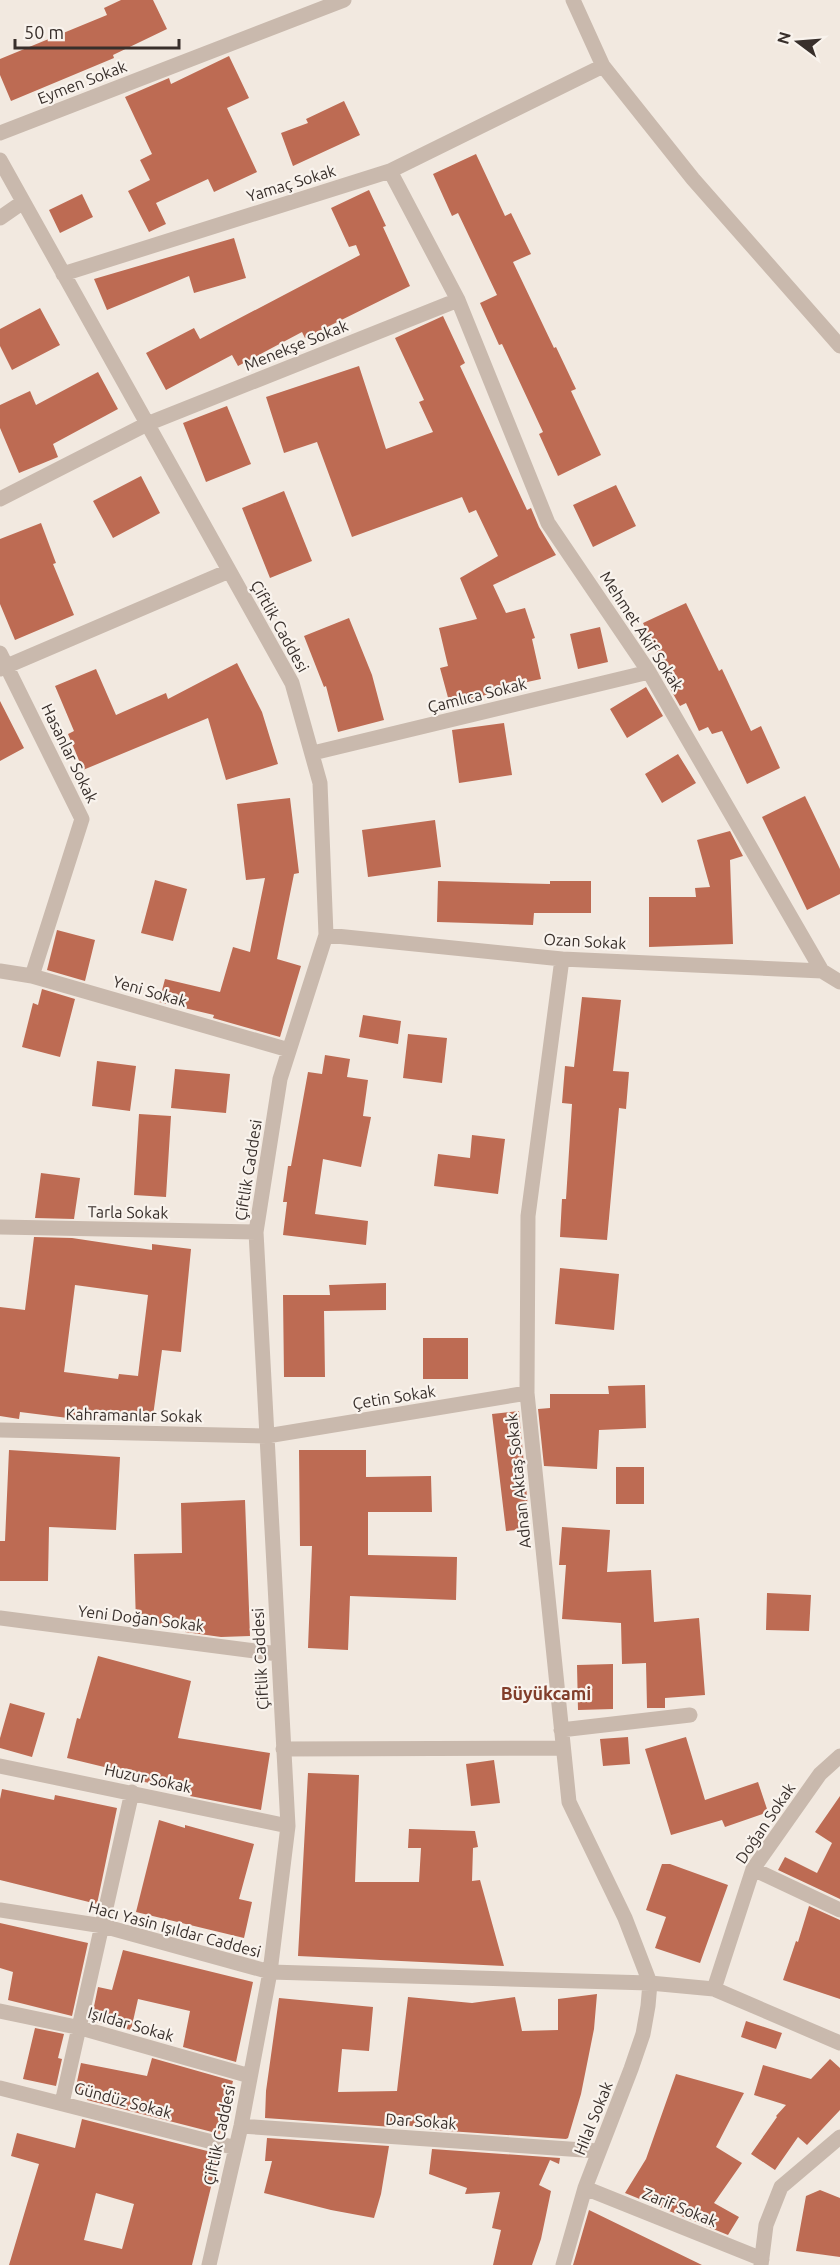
<svg xmlns="http://www.w3.org/2000/svg" width="840" height="2265" viewBox="0 0 840 2265" font-family="Ubuntu,sans-serif">
	<style>
		.building { fill: #bd6b53; fill-rule: evenodd }
		.lines { fill: none; stroke-linecap: round; stroke-linejoin: round }
		.minor { stroke: #c9b9ad; stroke-width: 15 }
		.labels { text-anchor: middle; stroke-width: 4.5; stroke-linejoin: round; paint-order: stroke }
		.street-label { font-size: 16px; fill: #382f2b; stroke: #f9f3ed }
		.neighbourhood-label { font-size: 18px; font-weight: bold; fill: #813d2a; stroke: #f9f3ed }
	</style>
	<rect width="100%" height="100%" fill="#f2e9e0"/>
	<!-- building -->
	<path class="building" d="M121 0H153L167 29 113 55 114 58 11 101 0 75V59L107 15 104 8Z
		M229 56 249 98 227 108 257 172 214 192 208 179 156 203 166 224 149 232 128 191 150 180 140 160 152 154 125 97 169 78 171 84Z
		M344 101 360 135 293 166 281 133 308 123 306 119Z
		M476 154 505 216 511 213 531 254 513 262 554 348 556 347 576 389 571 391 601 455 558 476 539 434 543 432 502 344 499 345 480 303 497 295 458 213 452 216 433 174Z
		M369 190 386 226 383 227 410 286 305 338 302 332 238 366 232 355 166 390 146 353 194 328 200 339 360 255 356 245 349 247 331 208Z
		M82 194 93 217 60 233 49 210Z
		M234 238 246 278 194 293 189 276 107 310 94 279Z
		M40 308 60 345 12 370 0 346V329Z
		M443 316 465 363 460 366 527 510 531 508 539 527 556 555 493 585 506 613 525 608 535 638 532 639 541 679 495 689 496 692 450 705 440 668 448 666 439 628 477 619 460 578 498 556 476 510 469 513 462 497 352 537 317 442 284 453 266 397 359 366 386 449 433 432 419 402 424 400 395 338Z
		M98 372 118 409 53 444 58 457 19 473 0 428V405L30 391 36 405Z
		M227 406 251 464 206 482 183 423Z
		M141 476 160 513 113 538 93 501Z
		M616 485 636 526 593 547 573 505Z
		M284 491 312 561 270 578 242 508Z
		M41 523 56 563 53 564 74 615 15 640 0 604V539Z
		M686 603 719 671 722 669 751 731 761 726 780 768 747 784 722 731 712 734 708 727 699 731 686 703 680 706 663 676 667 674 643 623Z
		M349 618 372 675 384 720 338 732 326 686 324 687 304 636Z
		M600 627 608 662 578 669 570 634Z
		M237 663 262 712 278 764 226 780 208 718 83 770 68 734 74 731 55 686 96 669 116 715 166 693 168 699Z
		M646 687 663 716 627 738 610 709Z
		M0 701 24 748 0 761Z
		M504 723 512 775 459 783 452 730Z
		M678 754 696 783 662 803 645 774Z
		M805 796 840 869V894L807 910 762 817Z
		M290 798 299 873 294 874 277 959 301 966 280 1037 213 1018 214 1015 159 1002 165 979 220 992 233 947 250 952 265 878 246 880 237 804Z
		M435 820 441 867 368 877 362 830Z
		M730 831 743 856 730 860 733 944 649 947V897H696L695 888 710 887 697 840Z
		M155 880 187 889 173 941 141 933Z
		M438 881 550 884V881H591V913H534L533 925 437 922Z
		M57 930 95 940 85 981 47 970Z
		M42 989 75 999 60 1057 22 1047 33 1003 38 1005Z
		M582 997 621 1000 613 1071 629 1072 626 1109 619 1108 607 1240 560 1237 562 1199H566L572 1104 562 1103 565 1066 574 1067Z
		M363 1015 401 1021 398 1044 359 1037Z
		M408 1034 447 1038 442 1083 403 1078Z
		M325 1055 350 1059 347 1077 368 1080 363 1116 371 1117 361 1167 323 1159 315 1214 368 1221 366 1245 283 1235 287 1202H283L288 1166H291L308 1072 322 1074Z
		M97 1061 136 1066 130 1111 92 1106Z
		M175 1069 230 1074 226 1113 171 1108Z
		M139 1114 171 1116 166 1197 134 1195Z
		M472 1135 505 1139 498 1194 434 1186 438 1154 470 1158Z
		M41 1173 80 1178 74 1219 35 1218Z
		M34 1237 72 1238 152 1250V1244L191 1249 181 1352 162 1350 152 1423 85 1415 84 1420 20 1412 19 1419 0 1416V1307L25 1310ZM75 1285 148 1295 138 1376 119 1374 118 1379 64 1372Z
		M560 1268 619 1274 614 1330 555 1324Z
		M386 1283V1310L324 1311 325 1377H284L283 1295H330L329 1285Z
		M423 1338H468V1379H423Z
		M645 1385 646 1428 599 1430 597 1469 544 1466 538 1409 550 1408V1394H609L608 1386Z
		M519 1411 530 1529 506 1531 492 1414Z
		M9 1450 120 1457 116 1530 49 1527 48 1581H0V1541H5Z
		M299 1450H366V1477L431 1476 432 1512H368V1555L457 1557 456 1600 350 1596 348 1650 308 1648 312 1546H300Z
		M616 1467H644V1504H616Z
		M245 1500 250 1636 221 1637 185 1632V1623L136 1624 134 1554 182 1553 181 1503Z
		M562 1527 610 1530 607 1572 651 1570 654 1622 699 1618 705 1695 665 1698V1708H647L646 1663 622 1664 621 1623 562 1619 566 1565H559Z
		M767 1593 811 1595 809 1631 766 1630Z
		M98 1656 191 1681 178 1738 270 1753 261 1810 190 1796 191 1793 128 1778 129 1773 67 1758 77 1718 80 1719Z
		M613 1664V1709L578 1710 577 1665Z
		M10 1703 45 1713 32 1757 0 1748V1738Z
		M628 1737 630 1764 603 1766 600 1739Z
		M686 1737 705 1800 758 1782 768 1812 725 1827 722 1820 671 1835 645 1749Z
		M494 1760 500 1803 471 1806 466 1764Z
		M308 1773 359 1775 355 1882H419L421 1848H408L409 1829 475 1831 478 1847 473 1848 472 1881 480 1880 504 1966 298 1956Z
		M2 1789 54 1800 55 1795 117 1808 97 1904 0 1880V1799Z
		M840 1796V1899L778 1870 785 1857 817 1873 832 1843 815 1832Z
		M159 1820 185 1828V1825L254 1844 239 1899 252 1902 244 1938 136 1912Z
		M662 1864H670L728 1885 700 1963 655 1948 666 1917 646 1910Z
		M809 1906 840 1920V1999L783 1980 796 1941 798 1942Z
		M0 1923 88 1943 72 2016 8 2000 13 1972 0 1968Z
		M123 1950 253 1982 236 2062 183 2047 190 2011 138 1999 131 2030 91 2021 98 1987 112 1990Z
		M597 1994 594 2029 581 2094 568 2138 566 2139 434 2130 394 2123 393 2127 265 2118 266 2091 279 1998 373 2007 369 2051 342 2049 338 2092 397 2091 408 1997 472 2003 515 1997 522 2031 558 2030V1999Z
		M746 2021 782 2033 776 2049 741 2037Z
		M35 2028 64 2034 58 2058 62 2059 56 2086 23 2079Z
		M152 2058 233 2081 220 2134 87 2100 89 2094 75 2091 81 2063 147 2076Z
		M830 2059 840 2068V2110L807 2145 798 2137 775 2170 751 2154 777 2117 776 2116 786 2105 754 2095 763 2065 811 2079Z
		M676 2074 744 2093 716 2147 742 2163 714 2203 739 2217 728 2235 625 2193 646 2159Z
		M82 2119 219 2154 192 2265H9L39 2164 11 2156 17 2133 75 2148ZM96 2193 134 2204 122 2249 84 2240Z
		M267 2138 389 2146 381 2194 374 2218 331 2210 264 2193 272 2161H265Z
		M432 2149 560 2158 559 2164 550 2160 539 2185 551 2191 541 2239 532 2265H493L501 2230 492 2228 500 2192 465 2194 467 2188 429 2174Z
		M820 2190 840 2198V2257L796 2251 806 2196Z
		M589 2210 702 2265H573Z"/>
	<g class="lines">
		<!-- minor -->
		<path class="minor" d="M603 66 693 179 840 346
			M0 133 344 0
			M0 160 292 683 320 783 326 935 280 1079 256 1232 288 1826 270 1972 241 2126 209 2265
			M390 171 458 300 548 523 649 672 822 971
			M0 218 23 202
			M63 274 390 171 603 66 573 0
			M0 499 147 424 458 300
			M0 653 82 819 32 976
			M0 669 229 571
			M313 753 649 672
			M326 935 562 959 822 971 840 982
			M562 959 528 1216 527 1393 569 1802 625 1918 650 1983 648 2006 643 2034 631 2069 585 2188 563 2265
			M0 971 32 976 289 1050
			M0 1227 256 1232
			M0 1430 267 1436 527 1393
			M0 1618 278 1654
			M561 1730 690 1715
			M283 1749 563 1748
			M0 1766 288 1826
			M753 1869 840 1910
			M0 1910 103 1926 270 1972 650 1983 714 1989 840 2043
			M714 1989 753 1869 820 1774 840 1756
			M0 2011 81 2028 250 2076
			M0 2088 236 2148
			M62 2103 132 1792
			M241 2126 598 2151
			M585 2188 762 2259
			M761 2265 766 2225 781 2187 840 2137"/>
	</g>
	<g class="labels">
		<!-- street labels -->
		<g class="street-label">
			<text transform="translate(82 82) rotate(-21)" y="6">Eymen Sokak</text>
			<text transform="translate(291 183) rotate(-17)" y="6">Yamaç Sokak</text>
			<text transform="translate(296 345) rotate(-22)" y="6">Menekşe Sokak</text>
			<text transform="translate(280 626) rotate(61)" y="6">Çiftlik Caddesi</text>
			<text transform="translate(642 631) rotate(57)" y="6">Mehmet Akif Sokak</text>
			<text transform="translate(477 695) rotate(-14)" y="6">Çamlıca Sokak</text>
			<text transform="translate(70 753) rotate(64)" y="6">Hasanlar Sokak</text>
			<text transform="translate(585 941) rotate(3)" y="6">Ozan Sokak</text>
			<text transform="translate(150 991) rotate(16)" y="6">Yeni Sokak</text>
			<text transform="translate(248 1170) rotate(-81)" y="6">Çiftlik Caddesi</text>
			<text transform="translate(128 1212) rotate(1)" y="6">Tarla Sokak</text>
			<text transform="translate(394 1397) rotate(-9)" y="6">Çetin Sokak</text>
			<text transform="translate(134 1415) rotate(1)" y="6">Kahramanlar Sokak</text>
			<text transform="translate(518 1481) rotate(-96)" y="6">Adnan Aktaş Sokak</text>
			<text transform="translate(141 1618) rotate(7)" y="6">Yeni Doğan Sokak</text>
			<text transform="translate(260 1659) rotate(-93)" y="6">Çiftlik Caddesi</text>
			<text transform="translate(148 1778) rotate(12)" y="6">Huzur Sokak</text>
			<text transform="translate(765 1823) rotate(-56)" y="6">Doğan Sokak</text>
			<text transform="translate(175 1929) rotate(15)" y="6">Hacı Yasin Işıldar Caddesi</text>
			<text transform="translate(131 2024) rotate(16)" y="6">Işıldar Sokak</text>
			<text transform="translate(123 2100) rotate(15)" y="6">Gündüz Sokak</text>
			<text transform="translate(593 2118) rotate(-68)" y="6">Hilal Sokak</text>
			<text transform="translate(421 2121) rotate(4)" y="6">Dar Sokak</text>
			<text transform="translate(219 2135) rotate(-78)" y="6">Çiftlik Caddesi</text>
			<text transform="translate(680 2207) rotate(22)" y="6">Zarif Sokak</text>
		</g>
		<!-- neighbourhood labels -->
		<g class="neighbourhood-label">
			<text x="546" y="1700">Büyükcami</text>
		</g>
	</g>
	<!-- north arrow -->
	<g transform="translate(798 42) rotate(286)" stroke="#f9f3ed" stroke-width="4.5" paint-order="stroke">
	<path d="M0-4.5L10 22L0 15L-10 22Z" fill="#382f2b"/>
	<text y="-9" font-size="16" font-weight="bold" text-anchor="middle" fill="#382f2b">N</text>
	</g>
	<!-- scale -->
	<path d="M15 39v9h164v-9" fill="none" stroke="#382f2b" stroke-width="3"/>
	<text x="24" y="39" font-size="18" fill="#382f2b" stroke="#f9f3ed" stroke-width="4.5" paint-order="stroke">50 m</text>
</svg>
